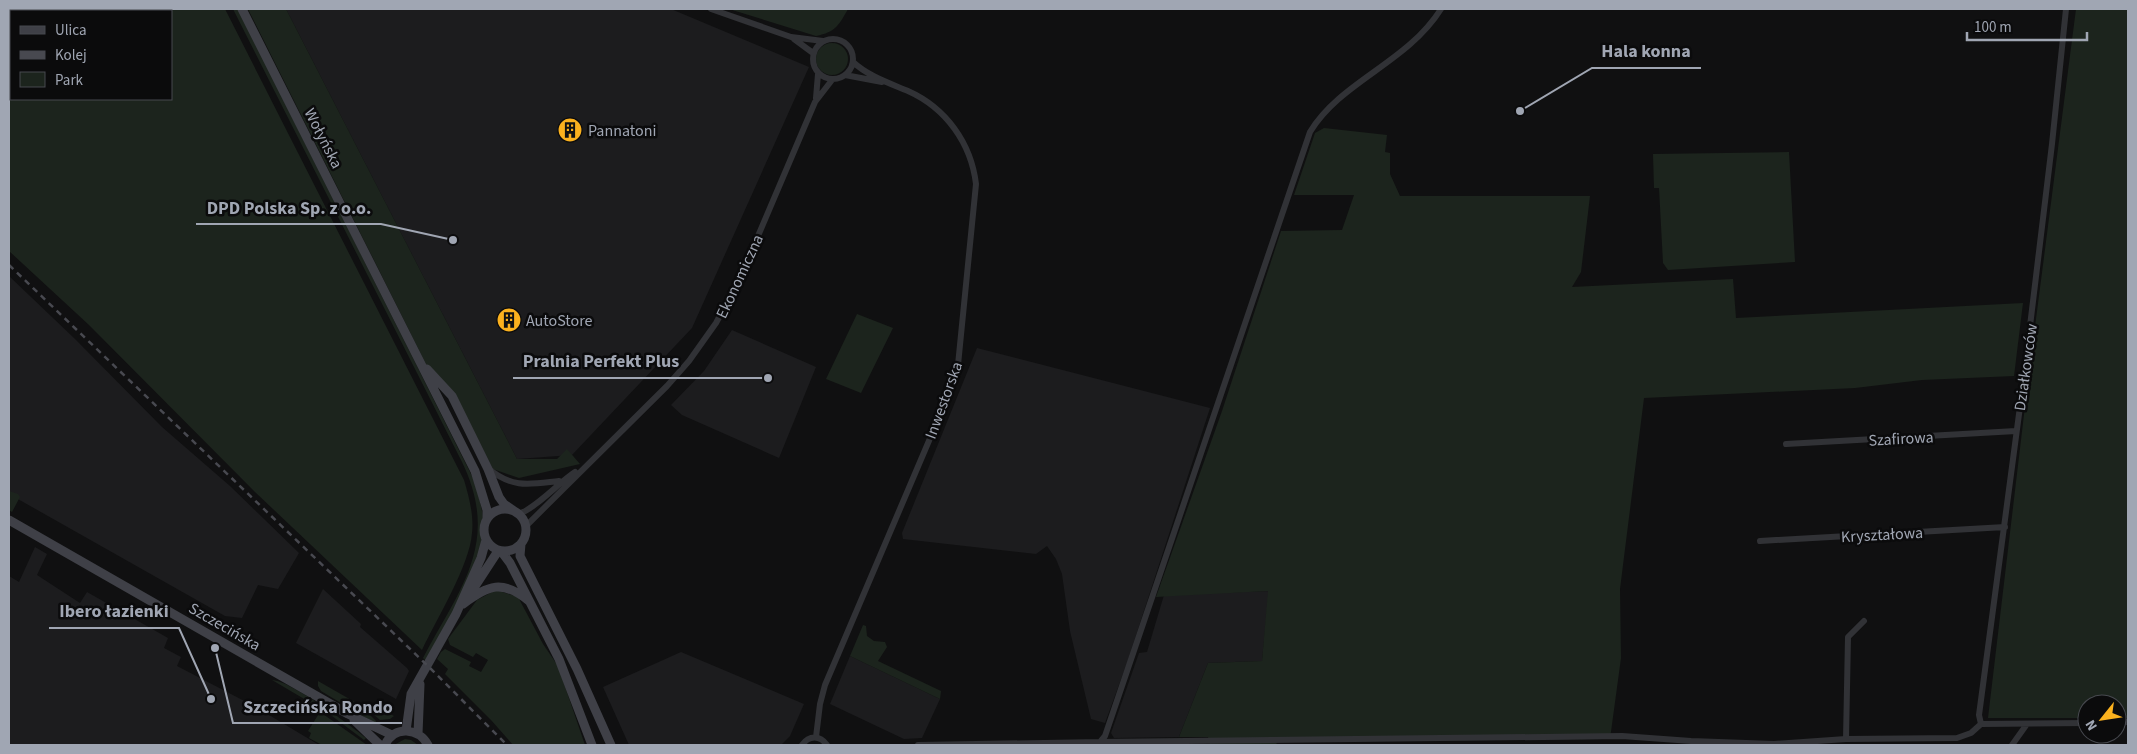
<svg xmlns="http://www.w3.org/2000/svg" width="2137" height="754" viewBox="0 0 2137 754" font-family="'Source Sans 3',sans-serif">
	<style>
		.built { fill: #1c1c1e }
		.green { fill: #1c241d; fill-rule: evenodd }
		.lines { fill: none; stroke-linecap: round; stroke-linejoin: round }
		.street { stroke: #313236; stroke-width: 6 }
		.secondary { stroke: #3f4047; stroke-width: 9 }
		.rail { stroke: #484950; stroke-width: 2.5; stroke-dasharray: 6 5; stroke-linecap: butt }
		.labels { text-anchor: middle; stroke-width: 5; stroke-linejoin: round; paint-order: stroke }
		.poi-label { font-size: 16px; fill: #a0a6b3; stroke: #0b0b0c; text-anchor: start }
		.street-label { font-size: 16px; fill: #a0a6b3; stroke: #0b0b0c }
		.leader { fill: none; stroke: #a0a6b3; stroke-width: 2 }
		.callout-dot { fill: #a0a6b3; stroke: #0b0b0c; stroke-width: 2 }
		.callout-label { font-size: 18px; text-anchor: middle; font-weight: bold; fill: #a0a6b3; stroke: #0b0b0c; stroke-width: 5; stroke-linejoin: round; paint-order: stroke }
	</style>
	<rect width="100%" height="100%" fill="#101011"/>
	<!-- built -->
	<path class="built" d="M286 9H671L809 67 692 328 572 455 517 459Z
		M9 276 75 339 162 427 230 486 299 553 278 589 258 585 242 618 225 616 9 494Z
		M732 330 816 367 779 458 682 415 671 405 704 371Z
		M977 348 1210 408 1127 663 1105 723 1091 719 1070 631 1062 574 1056 559 1047 546 1036 554 903 539 902 533Z
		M35 547 47 554 37 575 80 603 87 592 168 638 164 648 181 657 177 666 254 706 319 745H9V576L19 582Z
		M323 589 361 624 360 627 407 668 409 671 396 699 296 643Z
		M1269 591 1262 661 1208 663 1179 737 1114 738 1111 733 1139 653 1147 652 1164 595Z
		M681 652 804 704 790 736 781 745H629L603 687Z
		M850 656 940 699 922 738 904 739 830 704Z"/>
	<!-- green -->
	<path class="green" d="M9 9H225L464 480C469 497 474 515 472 533 470 565 436 620 422 650L255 492 89 325 9 251ZM11 11H171V99H11Z
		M233 9H238L473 478C477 491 482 505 483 519 485 567 448 620 426 661L423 658C460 588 501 543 462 462Z
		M248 9H286L517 459H557L567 449 580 464 519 478 493 469 457 398 426 364Z
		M729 9H848C839 25 836 32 816 36Z
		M2076 9H2128V718H2117V704H2087V718H1988L2028 381Z
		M816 59a16 16 0 1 1 32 0a16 16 0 1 1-32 0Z
		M1324 128 1387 135 1385 152 1390 153V174L1400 196H1590L1581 272 1572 287 1733 279 1736 318 2023 303 2014 376 1922 380 1855 388 1644 398 1620 589 1621 658 1610 739 1277 742 1276 745H1210L1208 737H1179L1208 663 1262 661 1268 591 1156 597 1222 411 1281 231 1342 230 1354 195H1294L1315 133Z
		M1789 152 1795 262 1668 270 1663 263 1659 188H1654L1653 154Z
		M857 314 893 328 861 393 826 379Z
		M9 491 18 494 20 497 12 512 9 510Z
		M496 590 518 597 543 644 558 666 585 745H513L491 720 445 674 448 669 437 659 441 652 445 649 471 662 469 666 481 672 488 660 476 653 473 657 450 645 448 639 477 600Z
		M863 625 866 626 867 636 874 641 885 642 887 647 878 661 941 691 940 699 850 656Z
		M272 680C291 681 350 725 366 738L364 740 328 713Z
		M318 681 360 705 376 721V724L321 691 318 686Z
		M367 703H369L394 716 390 719 380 720 366 708Z
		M320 712 367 745H322L309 738 311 733 308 731Z
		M405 739 411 740 418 745H394Z"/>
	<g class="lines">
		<!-- street -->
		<path class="street" d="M711 9 791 37 823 41
			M813 59a20 20 0 1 1 40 0a20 20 0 1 1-40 0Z
			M794 39 813 53
			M845 75 882 82
			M816 98 818 74
			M1786 444 2016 431
			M489 469C513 489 531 484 559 481
			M519 514C537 507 557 484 575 472
			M526 526 667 386 689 361 716 323 741 276 815 102 832 80
			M1760 541 2005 527
			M2117 722H2128
			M1981 724 1979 715 2023 384 2052 144 2066 9
			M1981 724 2087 723
			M816 737 820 704 825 685 951 389 958 365 976 184C971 143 946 108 908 91 889 83 868 76 853 62
			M1846 739 1848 637 1864 621
			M1100 742 1622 736 1691 741 1774 744 1846 739 1957 738 1971 733 1981 724
			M802 745C809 735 820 735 827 745
			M918 745 1100 742 1105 736 1310 132C1341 81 1407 63 1441 9
			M2012 745 2027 724"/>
		<!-- secondary -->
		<path class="secondary" d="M242 9 475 471 487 510V519
			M427 369 452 396 488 469 499 497 504 504 517 513
			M484 530a21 21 0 1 1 42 0a21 21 0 1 1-42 0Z
			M9 520 348 714 392 735
			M521 544 520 556 577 669 611 745
			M501 551 510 563 559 659 592 745
			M466 600 498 551
			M463 604C489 585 502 579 529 601
			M354 720 380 745
			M406 731 411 694 456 614 481 558 486 540
			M418 734 420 684
			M385 745C394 725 419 728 428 745"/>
		<!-- rail -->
		<path class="rail" d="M9 265 431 669 507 745"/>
	</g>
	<!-- icons -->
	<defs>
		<symbol id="building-disc" viewBox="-11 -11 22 22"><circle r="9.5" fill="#fbb11e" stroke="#0b0b0c"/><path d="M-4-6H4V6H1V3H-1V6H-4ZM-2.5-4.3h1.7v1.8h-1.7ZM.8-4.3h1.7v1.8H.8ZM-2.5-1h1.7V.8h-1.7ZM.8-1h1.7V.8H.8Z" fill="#111"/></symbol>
	</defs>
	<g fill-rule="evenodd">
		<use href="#building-disc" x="556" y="116" width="28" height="28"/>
		<use href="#building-disc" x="495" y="306" width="28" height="28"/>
	</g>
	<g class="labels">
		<!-- poi labels -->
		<g class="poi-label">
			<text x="588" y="136">Pannatoni</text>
			<text x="526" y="326">AutoStore</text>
		</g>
		<!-- street labels -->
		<g class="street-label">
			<text transform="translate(324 138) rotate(63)" y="6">Wołyńska</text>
			<text transform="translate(739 276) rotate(-65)" y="6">Ekonomiczna</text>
			<text transform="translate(2025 367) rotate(-82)" y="6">Działkowców</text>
			<text transform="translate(943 400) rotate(-70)" y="6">Inwestorska</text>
			<text transform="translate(1901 438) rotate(-3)" y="6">Szafirowa</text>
			<text transform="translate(1882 534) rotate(-3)" y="6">Kryształowa</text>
			<text transform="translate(225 626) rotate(30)" y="6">Szczecińska</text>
		</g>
	</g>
	<!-- callouts -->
	<path class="leader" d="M1520 111L1592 68H1701M453 240L381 224H196M768 378L689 378H513M211 699L179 628H49M215 648L233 723H402"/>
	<g class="callout-dot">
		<circle cx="1520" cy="111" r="5"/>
		<circle cx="453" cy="240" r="5"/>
		<circle cx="768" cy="378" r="5"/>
		<circle cx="211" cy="699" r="5"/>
		<circle cx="215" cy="648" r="5"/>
	</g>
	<g class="callout-label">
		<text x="1646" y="57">Hala konna</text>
		<text x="289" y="214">DPD Polska Sp. z o.o.</text>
		<text x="601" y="367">Pralnia Perfekt Plus</text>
		<text x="114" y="617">Ibero łazienki</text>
		<text x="318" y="713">Szczecińska Rondo</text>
	</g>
	<!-- border -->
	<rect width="2137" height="754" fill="none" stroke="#a0a6b3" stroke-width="20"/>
	<!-- legend -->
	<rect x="10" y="10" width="162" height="90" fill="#0b0b0c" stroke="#47494f"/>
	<rect x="20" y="26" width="25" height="8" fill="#3f4047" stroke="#47494f"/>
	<text x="55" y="35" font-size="15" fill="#a0a6b3">Ulica</text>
	<rect x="20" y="51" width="25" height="8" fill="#484950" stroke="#47494f"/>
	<text x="55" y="60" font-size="15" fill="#a0a6b3">Kolej</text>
	<rect x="20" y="72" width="25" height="15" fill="#1c241d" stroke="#47494f"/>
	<text x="55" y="85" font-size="15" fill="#a0a6b3">Park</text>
	<!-- north arrow -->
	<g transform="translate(2102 719) rotate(240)"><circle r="24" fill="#0b0b0c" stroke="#47494f"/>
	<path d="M0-4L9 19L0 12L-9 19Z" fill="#fbb11e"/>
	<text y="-8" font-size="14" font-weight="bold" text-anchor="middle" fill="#a0a6b3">N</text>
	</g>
	<!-- scale -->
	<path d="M1967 32v8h120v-8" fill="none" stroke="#a0a6b3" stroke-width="2.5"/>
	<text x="1974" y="32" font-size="15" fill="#a0a6b3" stroke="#0b0b0c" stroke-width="4" paint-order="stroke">100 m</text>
</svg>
